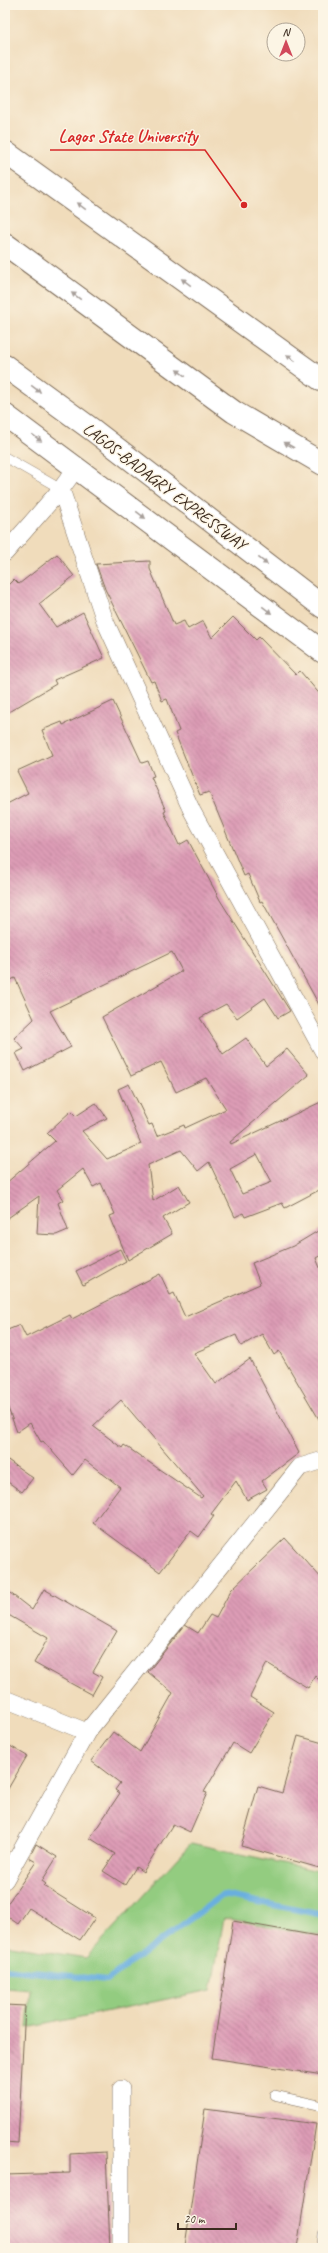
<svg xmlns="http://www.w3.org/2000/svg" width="328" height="2253" viewBox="0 0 328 2253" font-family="Caveat,sans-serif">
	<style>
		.green { fill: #93cc80; stroke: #677b4f }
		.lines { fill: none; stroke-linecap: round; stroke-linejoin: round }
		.stream { stroke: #69afdf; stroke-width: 6 }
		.building { fill: url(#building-back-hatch); fill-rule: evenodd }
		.lane-casing { stroke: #7a6855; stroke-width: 10 }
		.street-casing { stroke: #7a6855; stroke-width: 18 }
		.primary-casing { stroke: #7a6855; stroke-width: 24 }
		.highway-casing { stroke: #7a6855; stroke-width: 24 }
		.lane { stroke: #fff; stroke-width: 9 }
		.street { stroke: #fff; stroke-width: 17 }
		.primary { stroke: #fff; stroke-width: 22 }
		.highway { stroke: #fff; stroke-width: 22 }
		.oneway { fill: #a79f9a }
		.labels { text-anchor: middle; stroke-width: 3; stroke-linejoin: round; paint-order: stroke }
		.street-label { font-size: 17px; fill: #3b2a1e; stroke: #fcf5e5 }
		.leader { fill: none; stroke: #d62828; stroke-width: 1.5 }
		.callout-dot { fill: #d62828; stroke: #fcf5e5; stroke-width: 1.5 }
		.callout-label { font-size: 18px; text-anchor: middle; font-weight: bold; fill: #d62828; stroke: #fcf5e5; stroke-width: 3; stroke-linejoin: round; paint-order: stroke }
	</style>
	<defs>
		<pattern id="building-back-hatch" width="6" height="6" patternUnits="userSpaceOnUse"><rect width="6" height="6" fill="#dd9cb6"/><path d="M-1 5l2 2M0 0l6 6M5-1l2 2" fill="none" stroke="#b47f93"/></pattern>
	</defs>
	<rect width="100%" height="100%" fill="#fcf5e5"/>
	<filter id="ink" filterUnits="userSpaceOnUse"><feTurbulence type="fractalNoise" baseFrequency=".025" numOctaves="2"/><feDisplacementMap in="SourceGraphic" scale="8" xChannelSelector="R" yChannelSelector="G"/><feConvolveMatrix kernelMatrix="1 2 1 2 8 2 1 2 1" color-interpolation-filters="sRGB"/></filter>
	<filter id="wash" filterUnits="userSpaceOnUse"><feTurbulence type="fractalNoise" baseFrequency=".012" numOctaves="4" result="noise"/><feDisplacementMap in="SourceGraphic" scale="16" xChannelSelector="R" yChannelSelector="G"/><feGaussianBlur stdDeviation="0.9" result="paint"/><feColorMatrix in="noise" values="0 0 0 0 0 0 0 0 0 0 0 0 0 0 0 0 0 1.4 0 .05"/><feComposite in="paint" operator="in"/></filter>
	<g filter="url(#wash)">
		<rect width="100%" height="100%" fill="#f0dcbb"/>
		<!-- green -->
		<path class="green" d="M191 1843 323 1872V1936L224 1918 211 1990 27 2028 30 1990 5 1988V1945L86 1958Z"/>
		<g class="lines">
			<!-- stream -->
			<path class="stream" d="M5 1969 107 1980 223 1895 323 1915"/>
		</g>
		<g id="blocks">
			<!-- building -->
			<path class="building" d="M57 554 74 576 39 604 56 627 83 612 104 658 54 680 56 684 5 714V588L14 579 19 584Z
				M150 561V569L174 625 184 621 188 629 203 621 212 638 233 617 256 640 259 637 296 675 300 671 323 698V1012L262 901 260 902 248 874 244 876 209 792 200 795 175 733 179 731 167 699 162 701 154 681 151 682 105 589 96 564Z
				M113 701 142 763 148 761 154 776 151 777 166 811 164 812 179 845 188 840 220 900 290 1011 278 1018 265 998 237 1018 226 1004 200 1018 223 1054 246 1038 266 1066 287 1049 309 1075 230 1142 231 1144 323 1101V1188L285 1208 282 1203 245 1217 243 1213 235 1217 209 1162 198 1171 181 1150 148 1165 153 1201 179 1185 189 1202 163 1218 172 1234 128 1260 110 1216 115 1214 101 1183 93 1187 83 1169 57 1190 63 1200 58 1203 68 1230 56 1235 37 1234 39 1196 5 1220V1184L55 1141 47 1133 71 1111 76 1116 96 1103 107 1118 82 1131 107 1159 141 1144 118 1089 129 1084 149 1125 152 1124 157 1136 184 1125 185 1128 226 1109 206 1078 176 1092 161 1062 131 1076 102 1017 182 971 172 952 50 1011 71 1047 25 1071 16 1053 24 1049 14 1038 34 1019 15 978 5 983V805L28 793 17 771 52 755 42 730 62 722 63 725ZM257 1154 272 1182 242 1194 230 1169Z
				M323 1228V1254L316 1258 323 1275V1426L279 1351 274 1355 262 1334 241 1346 236 1335 194 1353 216 1384 250 1359 299 1453 262 1481 267 1489 247 1500 236 1481 211 1514 214 1516 199 1537 191 1531 160 1572 93 1523 120 1487 85 1460 73 1475 43 1441 41 1442 30 1423 17 1432 5 1400V1331L20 1325 26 1337 70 1315 72 1319 160 1274 170 1295 174 1293 185 1317 260 1284 252 1263 293 1246ZM121 1400 203 1496 201 1498 124 1445 122 1448 93 1426Z
				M120 1249 126 1261 83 1285 76 1271Z
				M5 1458 33 1478 22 1492 5 1480Z
				M285 1538 323 1580V1684L315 1676 308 1688 267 1663 250 1697 274 1712 249 1753 233 1743 204 1792 207 1793 190 1832 173 1824 143 1872 136 1867 125 1885 103 1871 115 1854 90 1838 120 1793 115 1790 120 1783 91 1761 113 1732 140 1752 173 1693 148 1672 185 1625 198 1633 210 1615 216 1618 231 1590Z
				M5 1589 32 1610 44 1589 117 1631 93 1672 102 1677 92 1695 34 1663 48 1638 5 1613Z
				M298 1736 323 1743V1869L241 1846 258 1786 282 1793Z
				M5 1743 27 1756 5 1794Z
				M36 1844 57 1857 42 1881 46 1884 44 1886 95 1918 80 1940 29 1908 18 1924 5 1915V1907L36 1862 29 1858Z
				M233 1921 323 1937V2075L212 2058Z
				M5 2005 25 2006 18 2143 5 2142Z
				M205 2109 316 2124 297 2248H200L185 2246Z
				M106 2152 110 2248H5V2175L70 2173V2154Z"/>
		</g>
	</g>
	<g filter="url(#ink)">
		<use href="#blocks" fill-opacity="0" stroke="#7a6855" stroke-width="1"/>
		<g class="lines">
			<defs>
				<path id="lane" d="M5 457 61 489
					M274 2095 323 2106
					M322 2248 323 2234"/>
				<path id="street" d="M61 489 105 621 192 811 323 1051
					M5 553 61 489 77 467
					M5 1699 87 1732
					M5 1880 87 1732 300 1467 323 1460
					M121 2089V2248"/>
				<path id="primary" d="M5 152 323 381
					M5 415 323 652"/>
				<path id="highway" d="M5 244 234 412 323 464
					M5 366 94 431 323 607"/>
			</defs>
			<!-- lane casing -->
			<use href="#lane" class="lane-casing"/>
			<!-- street casing -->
			<use href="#street" class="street-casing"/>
			<!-- primary casing -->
			<use href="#primary" class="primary-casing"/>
			<!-- highway casing -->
			<use href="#highway" class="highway-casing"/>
			<!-- lane -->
			<use href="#lane" class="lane"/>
			<!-- street -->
			<use href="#street" class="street"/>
			<!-- primary -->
			<use href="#primary" class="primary"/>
			<!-- highway -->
			<use href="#highway" class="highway"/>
		</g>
		<!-- one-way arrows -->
		<defs><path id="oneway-solid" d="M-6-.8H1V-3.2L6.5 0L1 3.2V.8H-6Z"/></defs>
		<g class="oneway">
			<use href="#oneway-solid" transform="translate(81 206) rotate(-144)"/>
			<use href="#oneway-solid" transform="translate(186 282) rotate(-144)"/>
			<use href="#oneway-solid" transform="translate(76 296) rotate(-144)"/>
			<use href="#oneway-solid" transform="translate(291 358) rotate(-144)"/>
			<use href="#oneway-solid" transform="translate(181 373) rotate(-144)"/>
			<use href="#oneway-solid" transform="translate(36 389) rotate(36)"/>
			<use href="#oneway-solid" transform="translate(37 438) rotate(36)"/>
			<use href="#oneway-solid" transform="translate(289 445) rotate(-150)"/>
			<use href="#oneway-solid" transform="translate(141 515) rotate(37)"/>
			<use href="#oneway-solid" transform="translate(263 561) rotate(38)"/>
			<use href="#oneway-solid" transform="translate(267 610) rotate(37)"/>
		</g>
	</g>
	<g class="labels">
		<!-- street labels -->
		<g class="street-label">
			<text transform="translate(165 486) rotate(37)" y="6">LAGOS-BADAGRY EXPRESSWAY</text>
		</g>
	</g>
	<!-- callouts -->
	<path class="leader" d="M244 205L205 150H50"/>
	<circle class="callout-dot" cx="244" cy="205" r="4"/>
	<g class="callout-label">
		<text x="128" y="142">Lagos State University</text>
	</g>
	<!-- margin -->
	<rect width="328" height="2253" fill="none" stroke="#fcf5e5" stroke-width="20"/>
	<!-- north arrow -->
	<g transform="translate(286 42)"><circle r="19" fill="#fcf5e5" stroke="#afa495"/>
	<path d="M0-3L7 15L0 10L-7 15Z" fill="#d1495b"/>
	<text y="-6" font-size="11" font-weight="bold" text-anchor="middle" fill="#3b2a1e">N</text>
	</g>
	<!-- scale -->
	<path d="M178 2223v6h58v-6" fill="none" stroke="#3b2a1e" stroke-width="2"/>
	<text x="184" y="2223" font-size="12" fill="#3b2a1e" stroke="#fcf5e5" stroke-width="3" paint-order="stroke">20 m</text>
</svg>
